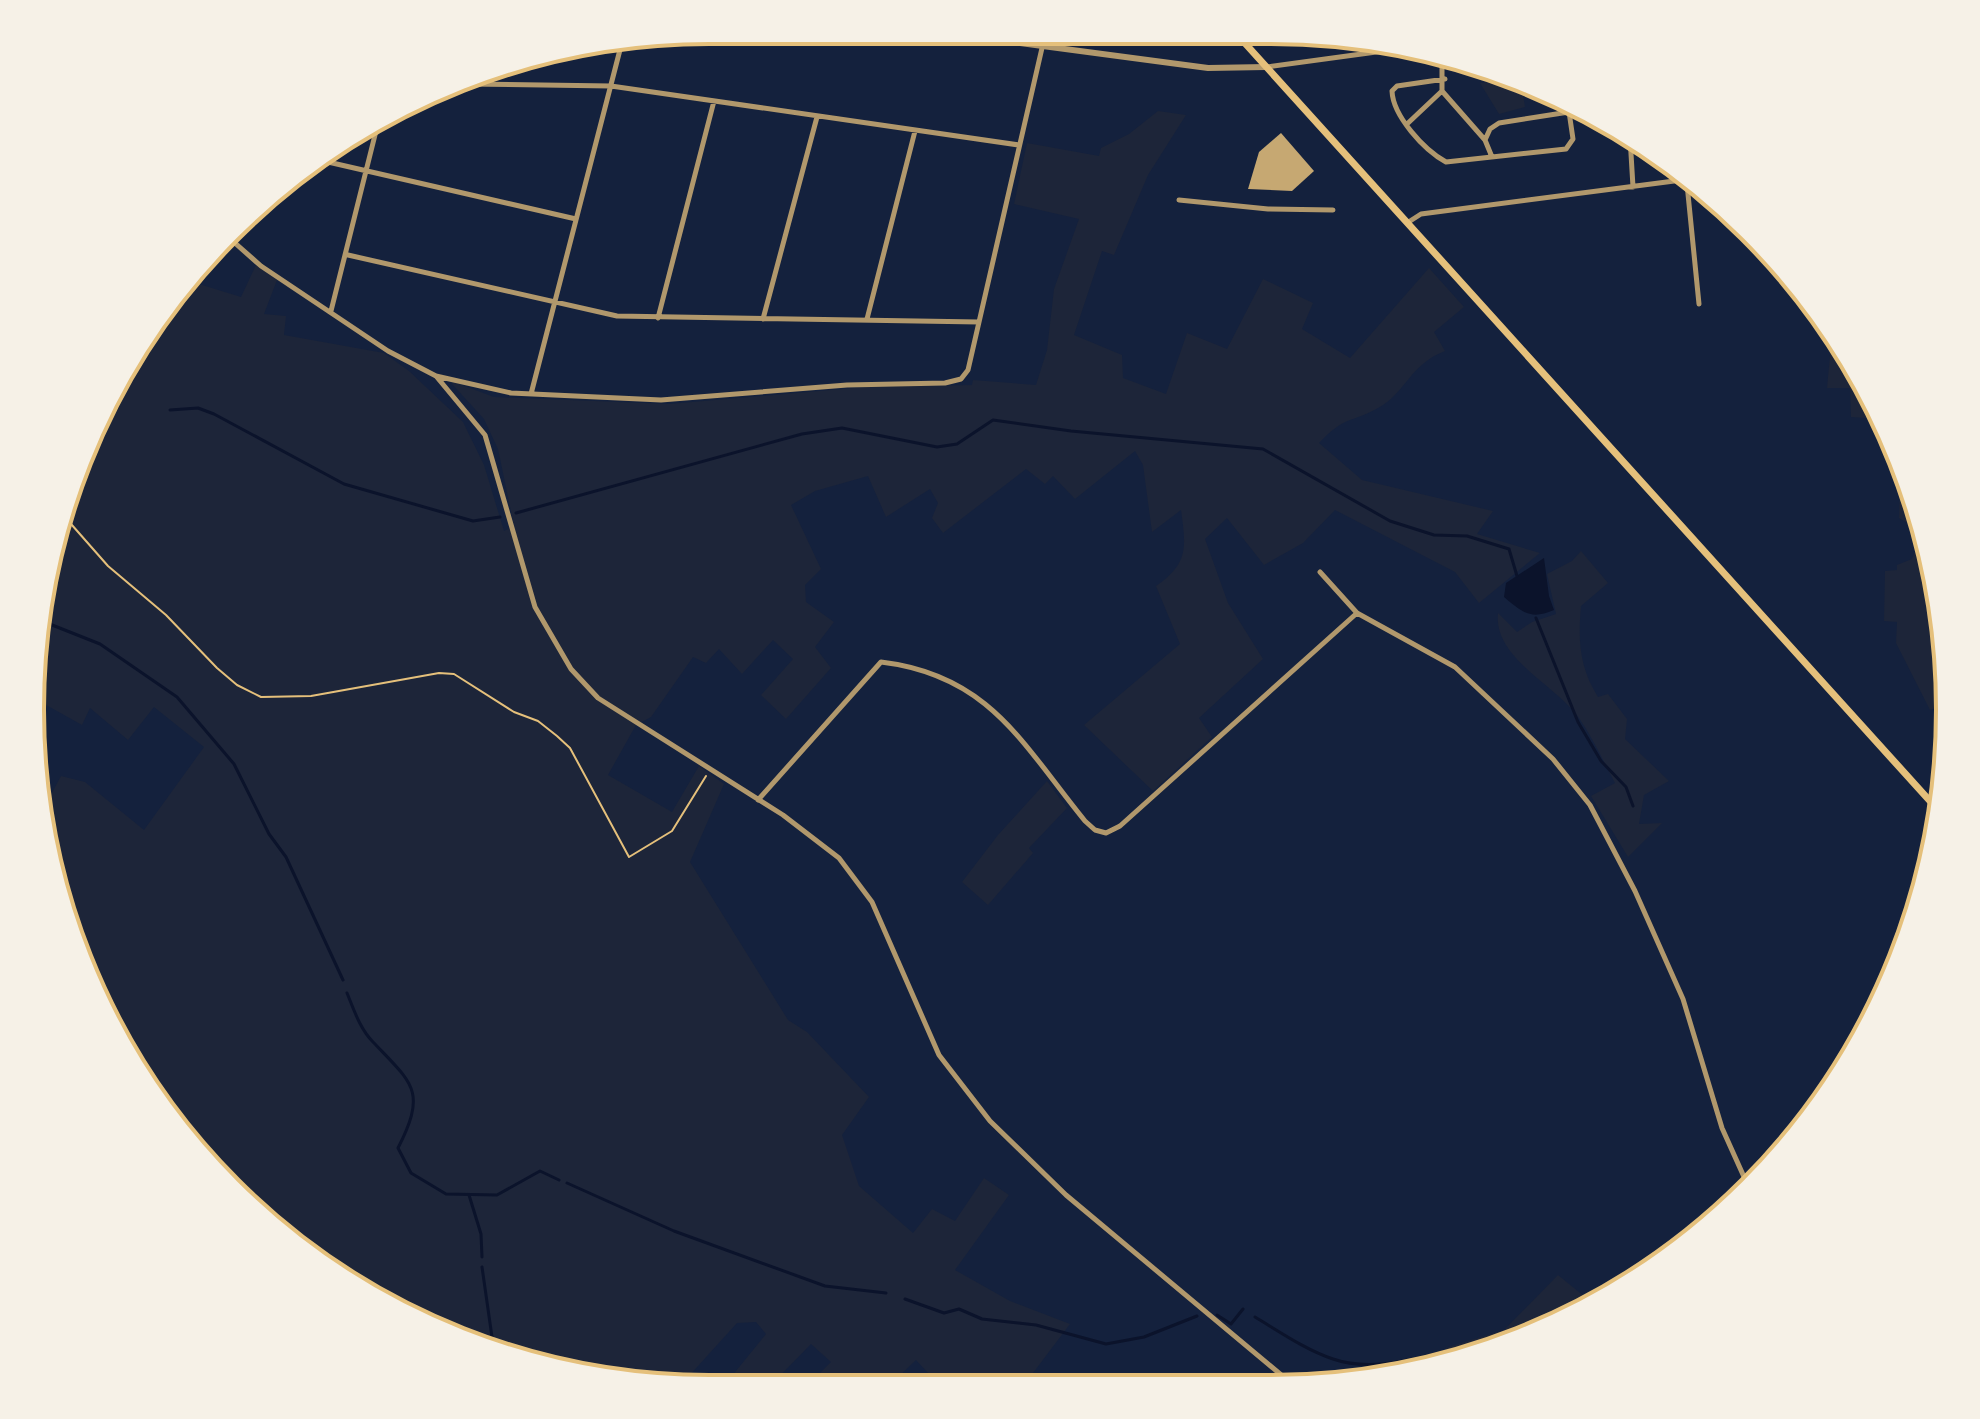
<svg xmlns="http://www.w3.org/2000/svg" width="1980" height="1419" viewBox="0 0 1980 1419" font-family="Barlow,sans-serif">
	<style>
		.green { fill: #1d2539 }
		.water { fill: #0b132b }
		.lines { fill: none; stroke-linecap: round; stroke-linejoin: round }
		.stream { stroke: #0b132b; stroke-width: 3 }
		.building { fill: #c6a872 }
		.path { stroke: #e5c07b; stroke-width: 2 }
		.minor { stroke: #b1986c; stroke-width: 5 }
		.tertiary { stroke: #b1986c; stroke-width: 6 }
		.secondary { stroke: #e5c07b; stroke-width: 7 }
		.rim { fill: none; stroke: #e5c07b; stroke-width: 4 }
	</style>
	<rect width="100%" height="100%" fill="#14213d"/>
	<!-- green -->
	<path class="green" d="M1502 80 1522 88 1525 107 1499 114 1480 83Z
		M1158 111 1186 115 1148 175 1114 255 1102 251 1074 335 1122 355 1123 378 1166 394 1187 333 1227 349 1263 279 1313 303 1302 329 1350 358 1429 268 1464 307 1434 332 1445 351C1410 364 1405 394 1378 408 1349 424 1346 415 1319 443L1362 480 1493 511 1477 534 1540 553 1479 603 1455 572 1335 510 1303 543 1264 565 1227 518 1205 539 1228 603 1263 659 1199 718 1212 737 1153 791 1084 725 1180 644 1156 586C1189 563 1186 547 1181 510L1152 532 1143 465 1135 451 1075 499 1053 476 1045 484 1026 469 943 533 932 518 938 503 930 489 886 517 868 476 815 491 791 505 821 569 805 585 806 602 834 622 815 647 831 668 786 719 761 695 793 659 773 640 742 674 719 649 706 663 693 657 651 717 636 725 608 775 672 812 699 766 724 784 690 862 788 1020 807 1032 869 1097 842 1135 859 1186 913 1233 932 1209 955 1221 984 1178 1009 1195 955 1270 1010 1301 1070 1324 1024 1385 940 1386 916 1360 889 1386 806 1387 831 1362 811 1344 769 1387H723L766 1334 756 1322 737 1323 679 1387 534 1366 409 1319 295 1248 198 1157 82 970 40 815 61 776 85 782 144 830 204 747 154 707 128 740 90 708 82 725 39 701 43 577 100 409 186 280 241 297 256 265 277 280 264 314 286 316 284 335 384 353 409 371 463 422 484 465 504 531 514 526 498 449 484 419 452 384 454 382 494 397 669 404 865 387 972 385 973 380 1036 385 1047 350 1054 289 1079 219 1014 204 1027 143 1099 156 1101 148 1129 134Z
		M1832 334 1859 370 1881 419 1851 417 1850 388H1827Z
		M1900 478 1908 479 1914 492 1944 621 1947 705 1930 710 1896 643 1897 622 1884 621 1885 571 1897 570V565L1912 559 1923 532 1899 518Z
		M1581 551 1608 583 1581 606C1578 640 1579 667 1598 697L1608 694 1627 719 1625 739 1669 781 1644 795 1639 824 1662 823 1628 857 1591 796 1615 783C1603 761 1593 738 1579 718 1556 685 1493 658 1498 613L1517 632 1532 622 1556 614 1547 574 1572 561Z
		M1047 781 1067 808 1029 848 1033 853 988 905 962 882 998 835Z
		M1558 1275 1590 1301 1531 1337 1463 1355 1445 1348 1504 1330Z"/>
	<!-- water -->
	<path class="water" d="M1544 558 1549 596 1554 610C1531 620 1523 613 1504 597L1506 583Z"/>
	<g class="lines">
		<!-- stream -->
		<path class="stream" d="M170 410 198 408 214 414 344 484 473 521 500 517
			M516 513 802 434 842 428 937 447 957 444 993 420 1071 431 1263 449 1390 521 1434 535 1467 536 1509 549 1517 576
			M1536 618 1578 722 1601 761 1626 787 1633 806
			M42 621 100 644 177 697 234 764 269 834 286 857 343 980
			M347 993C354 1010 360 1029 373 1042 413 1084 427 1091 398 1148L411 1173 446 1194 497 1195 540 1171 559 1180
			M567 1183 674 1231 825 1286 886 1293
			M469 1195 481 1234 482 1257
			M482 1267 494 1351
			M905 1299 944 1313 959 1309 982 1319 1036 1325 1106 1344 1144 1337 1197 1316
			M1217 1315 1231 1324 1243 1309
			M1255 1317C1280 1332 1306 1350 1333 1359 1382 1376 1439 1349 1488 1343"/>
	</g>
	<!-- building -->
	<path class="building" d="M1281 133 1314 171 1292 191 1248 189 1259 152Z"/>
	<g class="lines">
		<!-- path -->
		<path class="path" d="M64 516 108 566 166 615 217 668 237 685 261 697 311 696 439 673 454 674 514 712 538 721 557 736 570 748 629 857 672 831 706 776"/>
		<!-- minor -->
		<path class="minor" d="M1267 67 1413 47
			M1445 79 1397 86 1392 91C1393 116 1424 150 1446 162L1566 149 1573 139 1568 105
			M466 84 611 86 1019 145
			M1442 91 1485 140 1492 157
			M1407 124 1442 91V58
			M1630 137 1633 187
			M1485 140 1490 129 1499 123 1569 112
			M315 159 576 219
			M1687 184 1699 304
			M1179 200 1268 209 1333 210
			M1407 223 1421 214 1682 180
			M227 236 261 266 388 351 436 376 511 393 661 400 847 385 945 383 961 379 968 370 1042 48
			M348 255 617 316 979 322
			M331 311 378 123
			M658 318 714 101
			M763 319 817 117
			M867 319 915 131
			M436 376 485 435 535 607 571 669 598 698 783 815 839 858 872 902 939 1055 990 1121 1066 1195 1292 1384
			M531 394 622 42
			M1320 572 1357 613 1455 667 1553 759 1590 805 1635 891 1683 999 1722 1128 1749 1188
			M758 800 881 662C990 675 1023 745 1085 821L1095 830 1106 833 1120 826 1357 613"/>
		<!-- tertiary -->
		<path class="tertiary" d="M921 30 1208 68 1266 67"/>
		<!-- secondary -->
		<path class="secondary" d="M1233 30 1939 811"/>
	</g>
	<!-- crop -->
	<path d="M0 0H1980V1419H0ZM709 44H1271A665 665 0 0 1 1936 709V710A665 665 0 0 1 1271 1375H709A665 665 0 0 1 44 710V709A665 665 0 0 1 709 44Z" fill="#f6f1e7" fill-rule="evenodd"/>
	<path class="rim" d="M709 44H1271A665 665 0 0 1 1936 709V710A665 665 0 0 1 1271 1375H709A665 665 0 0 1 44 710V709A665 665 0 0 1 709 44Z"/>
</svg>
